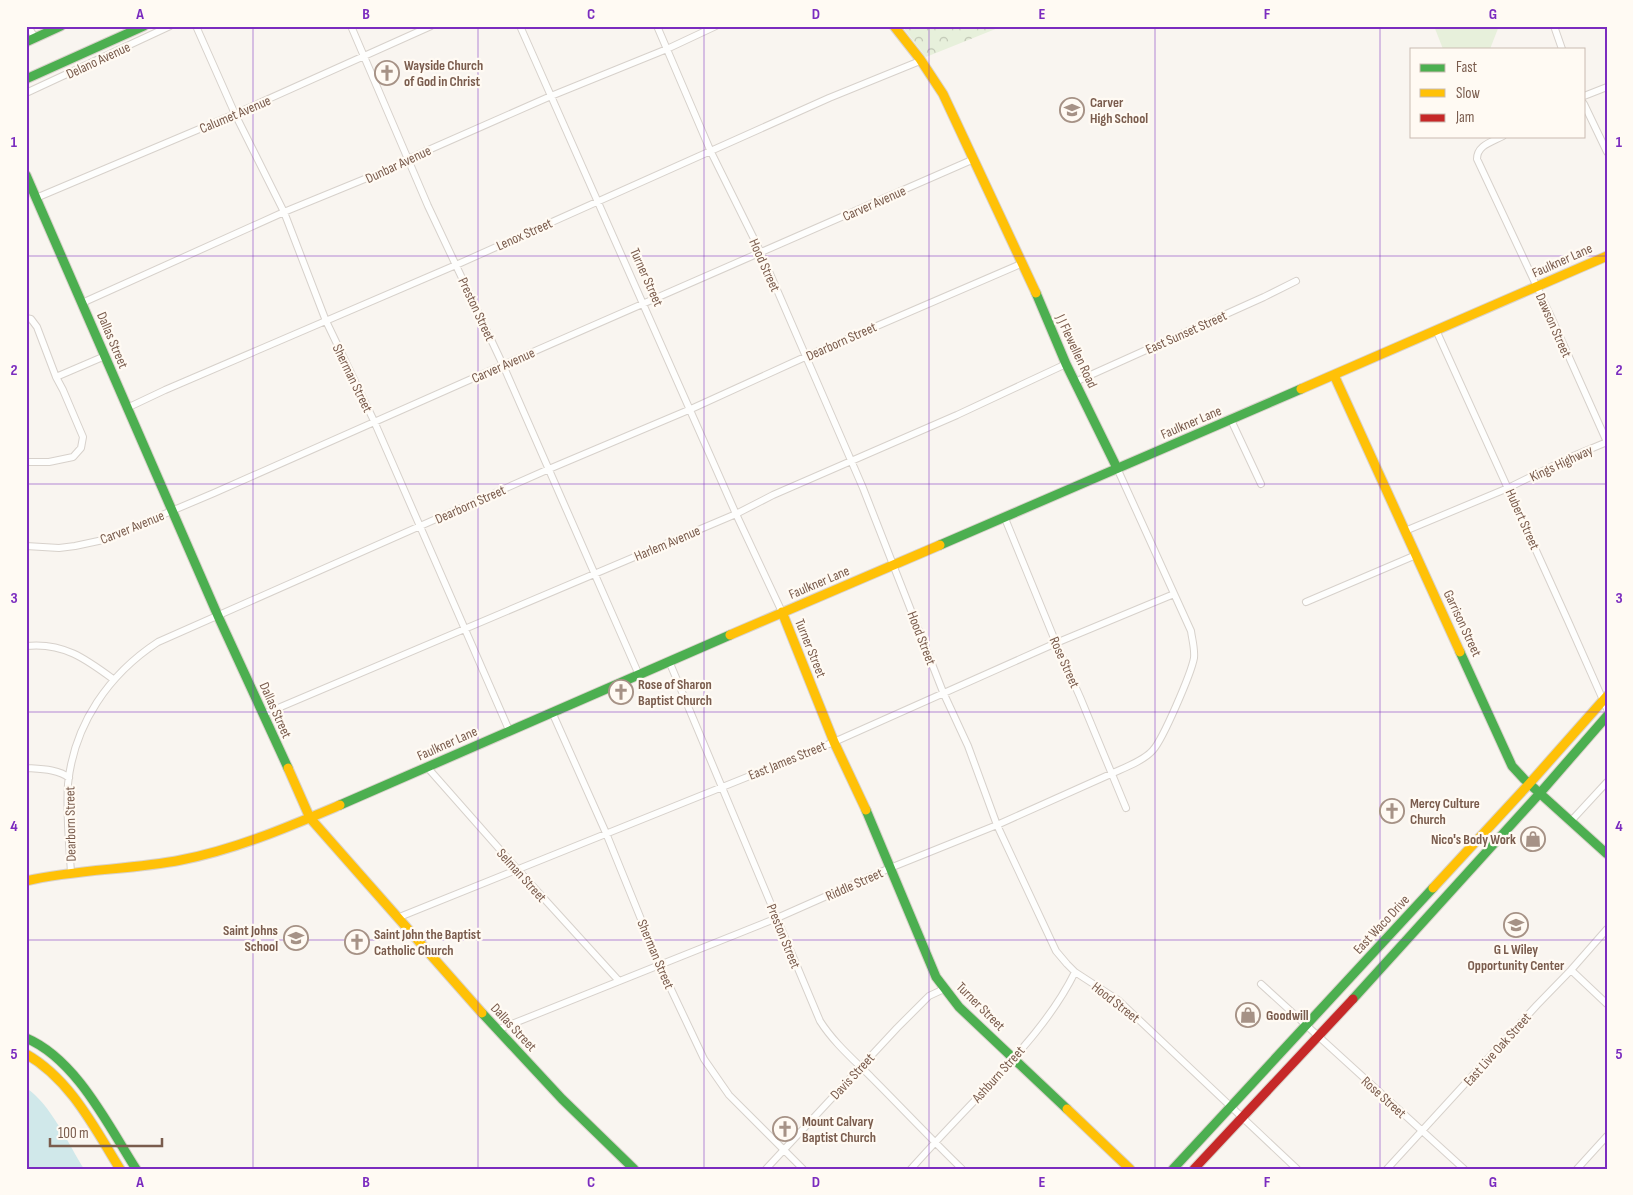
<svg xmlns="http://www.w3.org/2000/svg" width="1633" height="1195" viewBox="0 0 1633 1195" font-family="'Sofia Sans Condensed',sans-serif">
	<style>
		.green { fill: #e7f0db }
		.park { fill: url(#park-crowns) }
		.water { fill: #d0e8ea }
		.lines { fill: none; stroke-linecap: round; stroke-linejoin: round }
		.street-casing { stroke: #d7d1cb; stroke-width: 8 }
		.fast-casing { stroke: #d9d2cb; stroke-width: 11 }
		.slow-casing { stroke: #d9d2cb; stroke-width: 11 }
		.jam-casing { stroke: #d9d2cb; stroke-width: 11 }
		.street { stroke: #fefefd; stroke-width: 6 }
		.fast { stroke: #4caf50; stroke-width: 9 }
		.slow { stroke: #ffc107; stroke-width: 9 }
		.jam { stroke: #c62828; stroke-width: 9 }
		.grid { fill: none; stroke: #7b2cbf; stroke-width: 1; stroke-opacity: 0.55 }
		.labels { text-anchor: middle; stroke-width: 4.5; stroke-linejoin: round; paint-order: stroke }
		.street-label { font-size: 14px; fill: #7a5c4d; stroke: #fffaf3 }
		.poi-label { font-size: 14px; font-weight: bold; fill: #7a5c4d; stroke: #fffaf3; text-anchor: start }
		.neatline { fill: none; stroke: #7b2cbf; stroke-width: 2 }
		.grid-label { font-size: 16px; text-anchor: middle; font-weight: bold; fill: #7b2cbf }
	</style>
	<defs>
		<pattern id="park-crowns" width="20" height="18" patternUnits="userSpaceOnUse" patternTransform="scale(1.25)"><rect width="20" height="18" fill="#e7f0db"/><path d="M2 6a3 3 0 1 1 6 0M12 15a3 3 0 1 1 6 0" fill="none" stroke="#c0c6b4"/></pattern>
	</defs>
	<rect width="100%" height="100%" fill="#f9f5f0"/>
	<!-- green -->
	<path class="green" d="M1434 26H1499L1490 49H1443Z"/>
	<!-- park -->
	<path class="park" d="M902 26H1003L926 57Z"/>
	<!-- water -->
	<path class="water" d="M26 1088C50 1103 69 1145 84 1169H26Z"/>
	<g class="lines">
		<defs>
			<path id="street" d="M28 26 35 38
				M196 26 235 114 284 212 326 321 374 421 509 730
				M351 26 428 206 503 365 639 675
				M520 26 736 514 782 612
				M657 26 711 152 761 253 863 488 943 692 968 746 997 825 1056 951 1067 964 1075 972 1118 1000 1297 1169
				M1554 26 1562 49
				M26 93 170 26
				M1584 96 1607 87
				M1584 104 1607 152
				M1503 136C1492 142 1477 145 1477 159L1552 319 1607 442
				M36 198 235 114 431 26
				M82 303 284 212 394 167 408 159 551 96 667 49 716 26
				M26 318 31 319 37 327 56 377 63 390 83 437 81 448 73 457 49 462H26
				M1436 330 1568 621 1607 709
				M56 377 105 356
				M1075 382 1264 297 1296 281
				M127 408 165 390 456 265 829 98 920 61
				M1231 420 1261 484
				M1004 516 1056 643 1080 697 1126 808
				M1405 531 1508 488 1571 457 1607 442
				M26 546 59 548 75 546 103 540 214 493 503 365 974 159
				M1306 602 1416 555
				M26 646C63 642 86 659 113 679
				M669 661 820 1021C834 1043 853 1059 872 1078 902 1108 931 1139 962 1169
				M552 712 606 833 660 966 704 1059 729 1095 803 1169
				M264 714 736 514 773 495 957 415 1066 364
				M427 767 518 870 619 981
				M26 768C40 769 59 769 69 778
				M1571 821 1607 782
				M71 872C69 843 66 813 68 784 74 724 109 674 158 642L549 469 691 409 805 357 1023 263
				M397 918 834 742 1056 643 1174 594
				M1571 970 1607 1004
				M1261 984 1464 1169
				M497 1030 777 918 890 868 997 825 1113 773C1124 768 1145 760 1153 750 1163 739 1191 674 1194 658 1195 649 1192 639 1191 631L1117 468
				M766 1169 897 1028 929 996 944 989
				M911 1169C934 1143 958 1118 982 1093 1016 1056 1053 1017 1075 972
				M1387 1169 1537 1005 1571 970 1607 929
				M1577 1169 1607 1136"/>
			<path id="fast" d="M26 42 61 26
				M26 79 144 26
				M26 175 218 616 288 768
				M1036 293 1066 364 1117 468
				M940 545 1301 389
				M1460 652 1512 766 1524 779 1607 854
				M340 805 730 635
				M866 810 936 977 959 1007 1067 1109
				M1353 999 1540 793 1607 716
				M482 1013 562 1099 634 1169
				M26 1038C76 1059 108 1125 136 1169
				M1173 1169 1433 888"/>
			<path id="slow" d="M894 26 920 59 943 94 1036 293
				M1334 375 1460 652
				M1301 389 1607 256
				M782 612 834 742 866 810
				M730 635 940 545
				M288 768 310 818 482 1013
				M26 881C77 869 130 870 181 860 237 849 288 827 340 805
				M1433 888 1529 784 1607 696
				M26 1054C70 1079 94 1127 120 1169
				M1067 1109 1130 1169"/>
			<path id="jam" d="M1194 1169 1353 999"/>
		</defs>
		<!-- street casing -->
		<use href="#street" class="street-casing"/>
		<!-- fast casing -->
		<use href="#fast" class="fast-casing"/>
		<!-- slow casing -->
		<use href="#slow" class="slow-casing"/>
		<!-- jam casing -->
		<use href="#jam" class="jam-casing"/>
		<!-- street -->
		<use href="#street" class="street"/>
		<!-- fast -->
		<use href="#fast" class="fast"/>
		<!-- slow -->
		<use href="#slow" class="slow"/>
		<!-- jam -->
		<use href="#jam" class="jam"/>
	</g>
	<!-- grid -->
	<path class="grid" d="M253 26V1169M478 26V1169M704 26V1169M929 26V1169M1155 26V1169M1380 26V1169M26 256H1607M26 484H1607M26 712H1607M26 940H1607"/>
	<!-- icons -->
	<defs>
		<symbol id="church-ring" viewBox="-11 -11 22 22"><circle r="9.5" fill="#fffaf3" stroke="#a69286" stroke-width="1.5"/><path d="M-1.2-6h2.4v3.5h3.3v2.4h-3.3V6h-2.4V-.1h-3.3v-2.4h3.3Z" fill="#a69286"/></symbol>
		<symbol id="school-ring" viewBox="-11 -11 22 22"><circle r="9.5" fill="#fffaf3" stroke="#a69286" stroke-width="1.5"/><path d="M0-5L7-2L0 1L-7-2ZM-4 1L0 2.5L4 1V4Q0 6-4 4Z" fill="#a69286"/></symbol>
		<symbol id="shop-ring" viewBox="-11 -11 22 22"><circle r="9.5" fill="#fffaf3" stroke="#a69286" stroke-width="1.5"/><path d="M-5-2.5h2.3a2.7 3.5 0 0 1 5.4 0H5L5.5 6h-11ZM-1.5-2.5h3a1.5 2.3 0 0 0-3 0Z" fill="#a69286"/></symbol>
	</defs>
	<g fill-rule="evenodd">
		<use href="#church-ring" x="373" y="59" width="28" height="28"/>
		<use href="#school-ring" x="1058" y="96" width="28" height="28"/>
		<use href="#church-ring" x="607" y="678" width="28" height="28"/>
		<use href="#church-ring" x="1378" y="797" width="28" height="28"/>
		<use href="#shop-ring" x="1519" y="825" width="28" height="28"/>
		<use href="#school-ring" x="1502" y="911" width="28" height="28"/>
		<use href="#school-ring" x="282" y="924" width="28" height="28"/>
		<use href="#church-ring" x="343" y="928" width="28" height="28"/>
		<use href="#shop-ring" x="1234" y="1001" width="28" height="28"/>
		<use href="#church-ring" x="771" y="1115" width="28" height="28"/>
	</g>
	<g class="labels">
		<!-- street labels -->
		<g class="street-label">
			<text transform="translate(98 60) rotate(-25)" y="5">Delano Avenue</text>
			<text transform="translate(235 114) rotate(-23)" y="5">Calumet Avenue</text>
			<text transform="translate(398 164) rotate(-25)" y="5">Dunbar Avenue</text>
			<text transform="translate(874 203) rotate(-24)" y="5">Carver Avenue</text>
			<text transform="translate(524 234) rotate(-24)" y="5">Lenox Street</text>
			<text transform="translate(1562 260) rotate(-24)" y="5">Faulkner Lane</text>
			<text transform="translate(765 265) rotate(66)" y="5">Hood Street</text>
			<text transform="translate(647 277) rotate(66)" y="5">Turner Street</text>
			<text transform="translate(477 309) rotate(65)" y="5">Preston Street</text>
			<text transform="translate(1554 325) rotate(66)" y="5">Dawson Street</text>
			<text transform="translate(1186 332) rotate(-24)" y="5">East Sunset Street</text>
			<text transform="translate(113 340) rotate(67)" y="5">Dallas Street</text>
			<text transform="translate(841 341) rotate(-24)" y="5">Dearborn Street</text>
			<text transform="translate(1077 351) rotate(65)" y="5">J J Flewellen Road</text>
			<text transform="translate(503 365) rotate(-24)" y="5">Carver Avenue</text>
			<text transform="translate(353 378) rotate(64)" y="5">Sherman Street</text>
			<text transform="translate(1191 422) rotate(-23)" y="5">Faulkner Lane</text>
			<text transform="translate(1561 463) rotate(-25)" y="5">Kings Highway</text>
			<text transform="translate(470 504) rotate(-24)" y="5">Dearborn Street</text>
			<text transform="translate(1523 519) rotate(66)" y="5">Hubert Street</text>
			<text transform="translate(132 527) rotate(-22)" y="5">Carver Avenue</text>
			<text transform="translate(667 543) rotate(-23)" y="5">Harlem Avenue</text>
			<text transform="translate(819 582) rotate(-23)" y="5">Faulkner Lane</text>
			<text transform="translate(1463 623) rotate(65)" y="5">Garrison Street</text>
			<text transform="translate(922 638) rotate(69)" y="5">Hood Street</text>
			<text transform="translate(811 648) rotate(68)" y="5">Turner Street</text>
			<text transform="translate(1065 662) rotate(66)" y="5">Rose Street</text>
			<text transform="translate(276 710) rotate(66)" y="5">Dallas Street</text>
			<text transform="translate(447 743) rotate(-24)" y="5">Faulkner Lane</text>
			<text transform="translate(787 760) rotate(-22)" y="5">East James Street</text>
			<text transform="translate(70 824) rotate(-91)" y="5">Dearborn Street</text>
			<text transform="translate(522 875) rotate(48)" y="5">Selman Street</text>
			<text transform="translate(854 884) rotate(-24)" y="5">Riddle Street</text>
			<text transform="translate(1381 924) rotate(-47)" y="5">East Waco Drive</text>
			<text transform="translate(784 936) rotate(68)" y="5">Preston Street</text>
			<text transform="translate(656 954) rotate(67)" y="5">Sherman Street</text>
			<text transform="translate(1116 1002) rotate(38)" y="5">Hood Street</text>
			<text transform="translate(981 1006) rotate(45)" y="5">Turner Street</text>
			<text transform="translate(514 1027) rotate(47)" y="5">Dallas Street</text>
			<text transform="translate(1497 1049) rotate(-48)" y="5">East Live Oak Street</text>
			<text transform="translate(998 1074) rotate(-48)" y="5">Ashburn Street</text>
			<text transform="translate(852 1076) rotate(-47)" y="5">Davis Street</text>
			<text transform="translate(1384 1097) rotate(42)" y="5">Rose Street</text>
		</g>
		<!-- poi labels -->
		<g class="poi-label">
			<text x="404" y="70">Wayside Church<tspan x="404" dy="16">of God in Christ</tspan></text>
			<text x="1090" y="107">Carver<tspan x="1090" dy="16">High School</tspan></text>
			<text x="638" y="689">Rose of Sharon<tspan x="638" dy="16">Baptist Church</tspan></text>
			<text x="1410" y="808">Mercy Culture<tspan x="1410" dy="16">Church</tspan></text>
			<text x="1516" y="844" text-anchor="end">Nico's Body Work</text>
			<text x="278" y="935" text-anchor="end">Saint Johns<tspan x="278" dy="16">School</tspan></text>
			<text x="374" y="939">Saint John the Baptist<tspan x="374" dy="16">Catholic Church</tspan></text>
			<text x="1516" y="954" text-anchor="middle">G L Wiley<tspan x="1516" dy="16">Opportunity Center</tspan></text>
			<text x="1266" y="1020">Goodwill</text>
			<text x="802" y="1126">Mount Calvary<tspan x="802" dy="16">Baptist Church</tspan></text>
		</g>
	</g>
	<!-- border -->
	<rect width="1633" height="1195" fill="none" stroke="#fffaf3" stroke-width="55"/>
	<!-- legend -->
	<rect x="1410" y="48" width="175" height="90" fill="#fffaf3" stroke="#cabbb1"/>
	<rect x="1420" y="64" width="25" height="8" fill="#4caf50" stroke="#cabbb1"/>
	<text x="1456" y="72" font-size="15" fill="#7a5c4d">Fast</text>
	<rect x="1420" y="89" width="25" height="8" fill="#ffc107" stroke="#cabbb1"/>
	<text x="1456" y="98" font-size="15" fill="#7a5c4d">Slow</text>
	<rect x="1420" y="114" width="25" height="8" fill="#c62828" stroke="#cabbb1"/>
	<text x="1456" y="122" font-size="15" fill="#7a5c4d">Jam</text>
	<!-- scale -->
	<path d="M50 1138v8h112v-8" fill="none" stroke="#7a5c4d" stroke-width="2.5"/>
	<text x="58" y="1138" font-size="15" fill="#7a5c4d" stroke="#fffaf3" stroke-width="4" paint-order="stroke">100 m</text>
	<rect x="28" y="28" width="1578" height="1140" class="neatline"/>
	<g class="grid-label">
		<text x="140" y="19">A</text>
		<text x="366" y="19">B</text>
		<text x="591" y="19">C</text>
		<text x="816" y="19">D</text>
		<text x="1042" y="19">E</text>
		<text x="1267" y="19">F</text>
		<text x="1493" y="19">G</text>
		<text x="14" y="147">1</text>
		<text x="1619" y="147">1</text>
		<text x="14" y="375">2</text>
		<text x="1619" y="375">2</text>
		<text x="14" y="603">3</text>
		<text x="1619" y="603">3</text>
		<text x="14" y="831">4</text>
		<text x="1619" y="831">4</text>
		<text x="14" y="1059">5</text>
		<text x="1619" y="1059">5</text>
		<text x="140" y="1187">A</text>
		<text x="366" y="1187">B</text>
		<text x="591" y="1187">C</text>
		<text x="816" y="1187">D</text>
		<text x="1042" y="1187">E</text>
		<text x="1267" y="1187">F</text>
		<text x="1493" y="1187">G</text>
	</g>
</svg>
